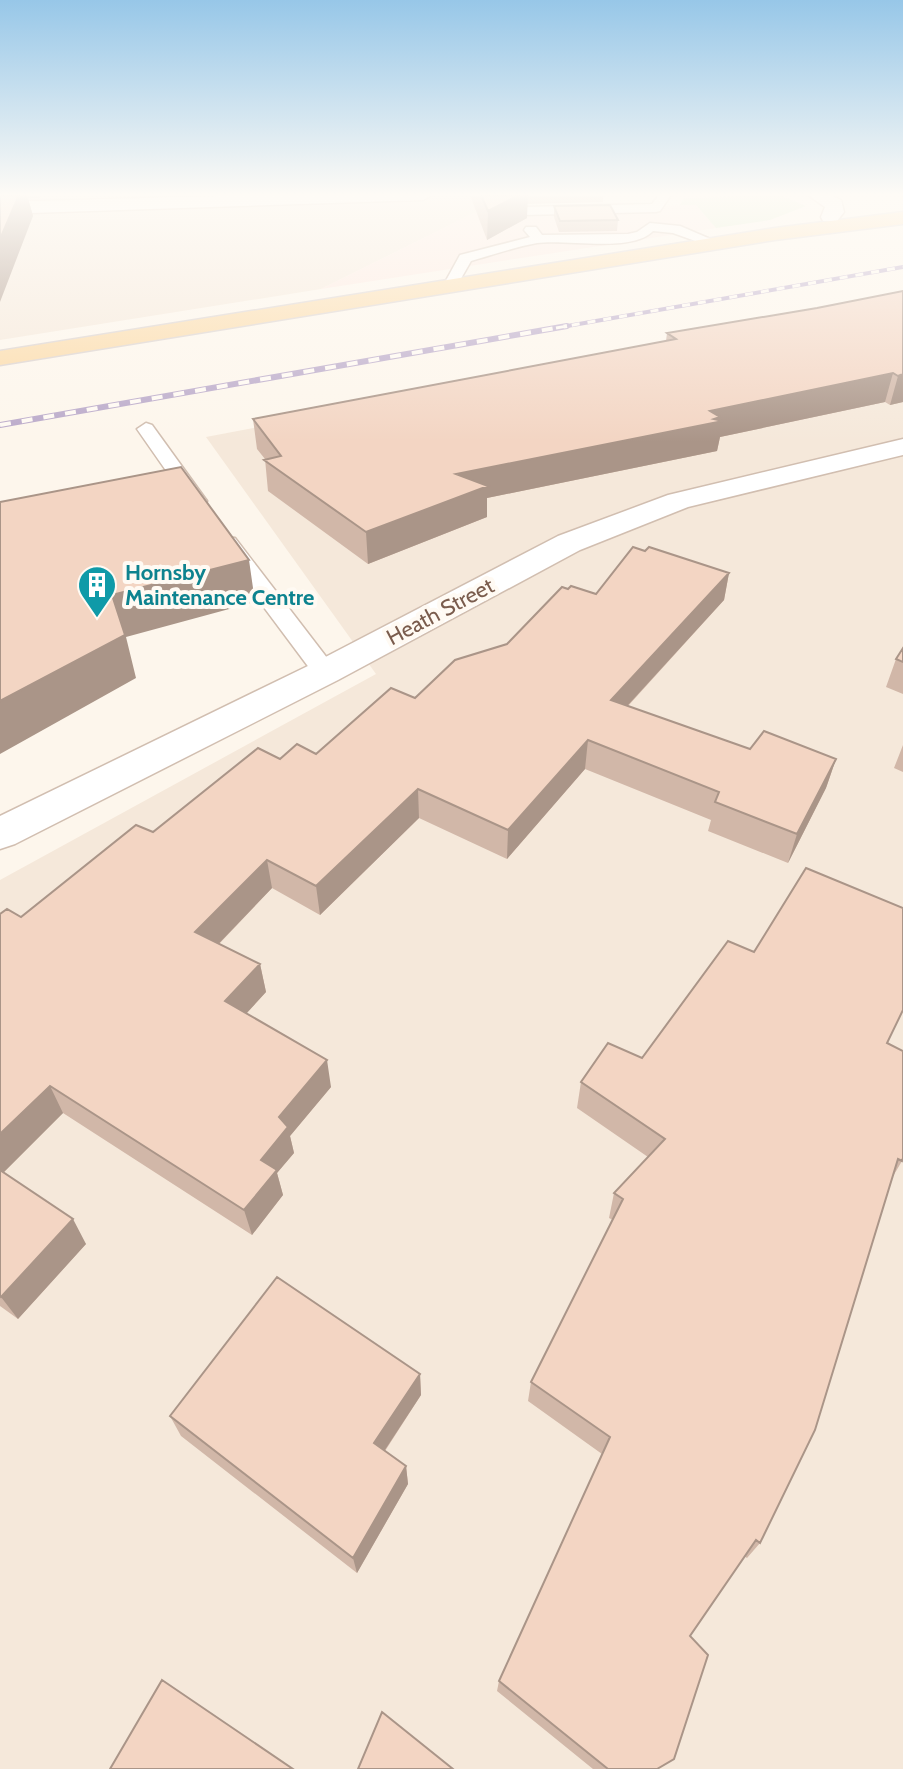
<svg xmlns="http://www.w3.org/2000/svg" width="903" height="1769" viewBox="0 0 903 1769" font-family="Cabin,sans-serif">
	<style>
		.residential { fill: #f5e8da }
		.commercial { fill: #fde8e0 }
		.green { fill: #d8ecc9 }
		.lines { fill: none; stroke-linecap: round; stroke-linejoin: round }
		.service-casing { stroke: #d1beb0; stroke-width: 3 }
		.minor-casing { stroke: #d1beb0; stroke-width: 3 }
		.secondary-casing { stroke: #d6c0b0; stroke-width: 3 }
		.primary-casing { stroke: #dad1cd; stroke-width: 3 }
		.service { fill: #fff; fill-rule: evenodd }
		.minor { fill: #fff; fill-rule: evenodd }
		.secondary { fill: #fff; fill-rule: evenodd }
		.primary { fill: #fbd9a5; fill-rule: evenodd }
		.rail-far1-casing { stroke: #b9a8c9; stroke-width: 4 }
		.rail-casing { stroke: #b9a8c9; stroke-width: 6 }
		.rail-far1 { stroke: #fffaf3; stroke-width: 3; stroke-dasharray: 8; stroke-linecap: butt }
		.rail { stroke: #fffaf3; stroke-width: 4; stroke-dasharray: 11; stroke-linecap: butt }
		.wall { fill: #d1b7a8 }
		.shaded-wall { fill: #aa9588 }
		.building { fill: #f3d5c3; stroke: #aa9588; stroke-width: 2 }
		.labels { text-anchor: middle; stroke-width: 8; stroke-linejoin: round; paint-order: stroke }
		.far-culture-label { font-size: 22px; font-weight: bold; fill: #0d838f; stroke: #fffaf3; text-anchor: start }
		.far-street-label { font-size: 22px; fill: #7a5c4d; stroke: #fffaf3 }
	</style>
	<rect width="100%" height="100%" fill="#fdf6ec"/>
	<!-- residential -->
	<path class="residential" d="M0 195H497L478 211 321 289 0 340Z
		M903 305V1769H0V880L376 674 206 437Z"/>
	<!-- commercial -->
	<path class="commercial" d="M696 205 716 228 321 289 478 211Z"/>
	<!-- green -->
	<path class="green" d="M780 195 806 206 770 220 716 228 696 205H680L684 198Z"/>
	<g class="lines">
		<defs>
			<path id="service" d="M500 195H513L525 207 652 204 659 195H671L660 211 656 212 522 215Z
				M650 223 680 226 722 244 715 248 673 233 653 231C632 253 568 239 537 243 515 247 492 255 471 261L455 289 450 290 443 286 460 255 530 237 524 230 526 227H536L542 235 628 234 637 232Z
				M146 423 152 425 204 497 207 501 204 505H190L137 429Z
				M227 537 235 538 334 667 337 672 334 677H316L216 543Z"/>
			<path id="minor" d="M903 439V455L688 507 580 550 338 680 15 844 0 849V816L312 664 558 536 668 495Z"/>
			<path id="secondary" d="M257 195H432L423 200 0 214V202Z
				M808 195H830L841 200 844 212 837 221H823L821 217 825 207Z"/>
			<path id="primary" d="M903 212V224L775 240 0 365V351L775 228Z"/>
		</defs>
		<!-- service casing -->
		<use href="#service" class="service-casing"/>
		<!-- minor casing -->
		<use href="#minor" class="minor-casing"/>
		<!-- secondary casing -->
		<use href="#secondary" class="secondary-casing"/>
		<!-- primary casing -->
		<use href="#primary" class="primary-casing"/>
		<!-- service -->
		<use href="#service" class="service"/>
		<!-- minor -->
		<use href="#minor" class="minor"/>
		<!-- secondary -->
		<use href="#secondary" class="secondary"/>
		<!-- primary -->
		<use href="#primary" class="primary"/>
		<defs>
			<path id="rail-far1" d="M556 328 903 267"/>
			<path id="rail" d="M0 425 567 326"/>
		</defs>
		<!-- rail-far1 casing -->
		<use href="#rail-far1" class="rail-far1-casing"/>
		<!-- rail casing -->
		<use href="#rail" class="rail-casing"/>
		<!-- rail-far1 -->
		<use href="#rail-far1" class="rail-far1"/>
		<!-- rail -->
		<use href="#rail" class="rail"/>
	</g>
	<!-- wall -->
	<path class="wall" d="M0 195H41L40 198H28L33 216Z
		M470 195H603V202L527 204V218L487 240Z
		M554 206 618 220 617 231 559 232 554 217Z
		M903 291V402L890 405 885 402 720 437 717 451 487 498V517L368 564 268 491 265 459 257 449 253 419 666 341 667 333 817 308Z
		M645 551 729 573 724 600 628 706 750 749 836 759 826 788 788 863 708 831 711 820 585 769 507 859 419 818 320 915 272 888 219 944 260 964 266 992 246 1014 331 1087 290 1136 294 1153 277 1173 283 1195 252 1235 63 1113 4 1172 86 1244 18 1319 0 1306V914L21 917 153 832 280 759 316 754 596 594Z
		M903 648V694L886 687 896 659Z
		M903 745V772L894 768Z
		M887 1043 902 1161 892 1178 760 1543 747 1558 744 1556 690 1636 659 1769H593L497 1691 499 1681 602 1454 528 1401 531 1382 613 1220 609 1218 614 1193 648 1157 577 1108 581 1082 642 1058Z
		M420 1374 421 1395 385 1451 406 1466 408 1484 357 1573 181 1436 170 1416Z"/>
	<!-- shaded-wall -->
	<path class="shaded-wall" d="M19 195H27L33 216 0 302V239Z
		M519 195H528L527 218 487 240 488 211Z
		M893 373 885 402 720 437 717 451 487 498V517L368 564 366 532 456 474 710 411Z
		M903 374V402L890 405 898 376Z
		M249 560 255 602 126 637 136 678 0 754V701L112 595Z
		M729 573 724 600 607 728 611 700Z
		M588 740 585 769 507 859 508 830Z
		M836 759 826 788 788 863 797 834Z
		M418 789 419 818 320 915 316 886Z
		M267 860 272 888 203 960 195 932Z
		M260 964 266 992 232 1029 225 1001Z
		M327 1060 331 1087 290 1136 294 1153 277 1173 283 1195 252 1235 244 1210 261 1160 279 1117Z
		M50 1086 63 1113 0 1176V1134Z
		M73 1219 86 1244 18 1319 1 1297Z
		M420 1374 421 1395 377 1462 374 1443Z
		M406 1466 408 1484 357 1573 353 1558Z"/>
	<!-- building -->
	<path class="building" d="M0 195H19L0 239Z
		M481 195H519L488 211Z
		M610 205 618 220 560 221 554 206Z
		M903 291V374L898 376 893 373 710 411 720 417 714 419 723 421 456 474 488 486 366 532 264 460 281 456 253 419 676 339 667 333 817 308Z
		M181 467 249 560 112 595 125 635 0 701V502Z
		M633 547 645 551 649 547 729 573 611 700 750 749 764 731 836 759 797 834 715 802 719 792 588 740 508 830 418 789 316 886 267 860 195 932 260 964 225 1001 327 1060 279 1117 288 1127 261 1160 277 1170 244 1210 50 1086 0 1134V914L7 909 21 917 136 825 153 832 258 748 280 759 297 744 316 754 391 688 415 698 455 660 507 644 562 587 568 589 571 586 596 594Z
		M903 648V662L896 659Z
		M806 868 903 908V1010L887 1043 903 1051V1158L902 1161 898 1159 815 1430 760 1543 756 1540 690 1636 708 1655 674 1759 657 1769H608L499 1681 610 1437 531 1382 623 1199 614 1193 665 1139 581 1082 608 1043 642 1058 728 941 754 952Z
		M0 1170 73 1219 1 1297 0 1296Z
		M277 1277 420 1374 374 1443 406 1466 353 1558 170 1416Z
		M162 1680 293 1769H110Z
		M382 1712 453 1769H358Z"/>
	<!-- sky -->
	<linearGradient id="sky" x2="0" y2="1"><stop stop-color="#97c7e8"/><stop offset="0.44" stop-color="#fefbf6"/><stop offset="1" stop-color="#fefbf6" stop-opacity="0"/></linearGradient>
	<rect width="903" height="442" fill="url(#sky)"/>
	<!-- icons -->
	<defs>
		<symbol id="building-pin" viewBox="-11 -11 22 30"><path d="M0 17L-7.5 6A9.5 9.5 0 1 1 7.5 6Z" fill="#0f9aa8" stroke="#fffaf3"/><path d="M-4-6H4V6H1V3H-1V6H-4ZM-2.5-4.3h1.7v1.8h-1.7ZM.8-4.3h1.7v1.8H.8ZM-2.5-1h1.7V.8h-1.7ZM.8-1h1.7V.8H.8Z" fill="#fff"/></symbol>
	</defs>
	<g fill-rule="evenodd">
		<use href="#building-pin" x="75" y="563" width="44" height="60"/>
	</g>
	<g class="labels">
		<!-- far-culture labels -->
		<g class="far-culture-label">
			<text x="125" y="580">Hornsby<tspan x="125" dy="25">Maintenance Centre</tspan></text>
		</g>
		<!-- far-street labels -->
		<g class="far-street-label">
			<text transform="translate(440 611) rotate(-28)" y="8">Heath Street</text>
		</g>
	</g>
</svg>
